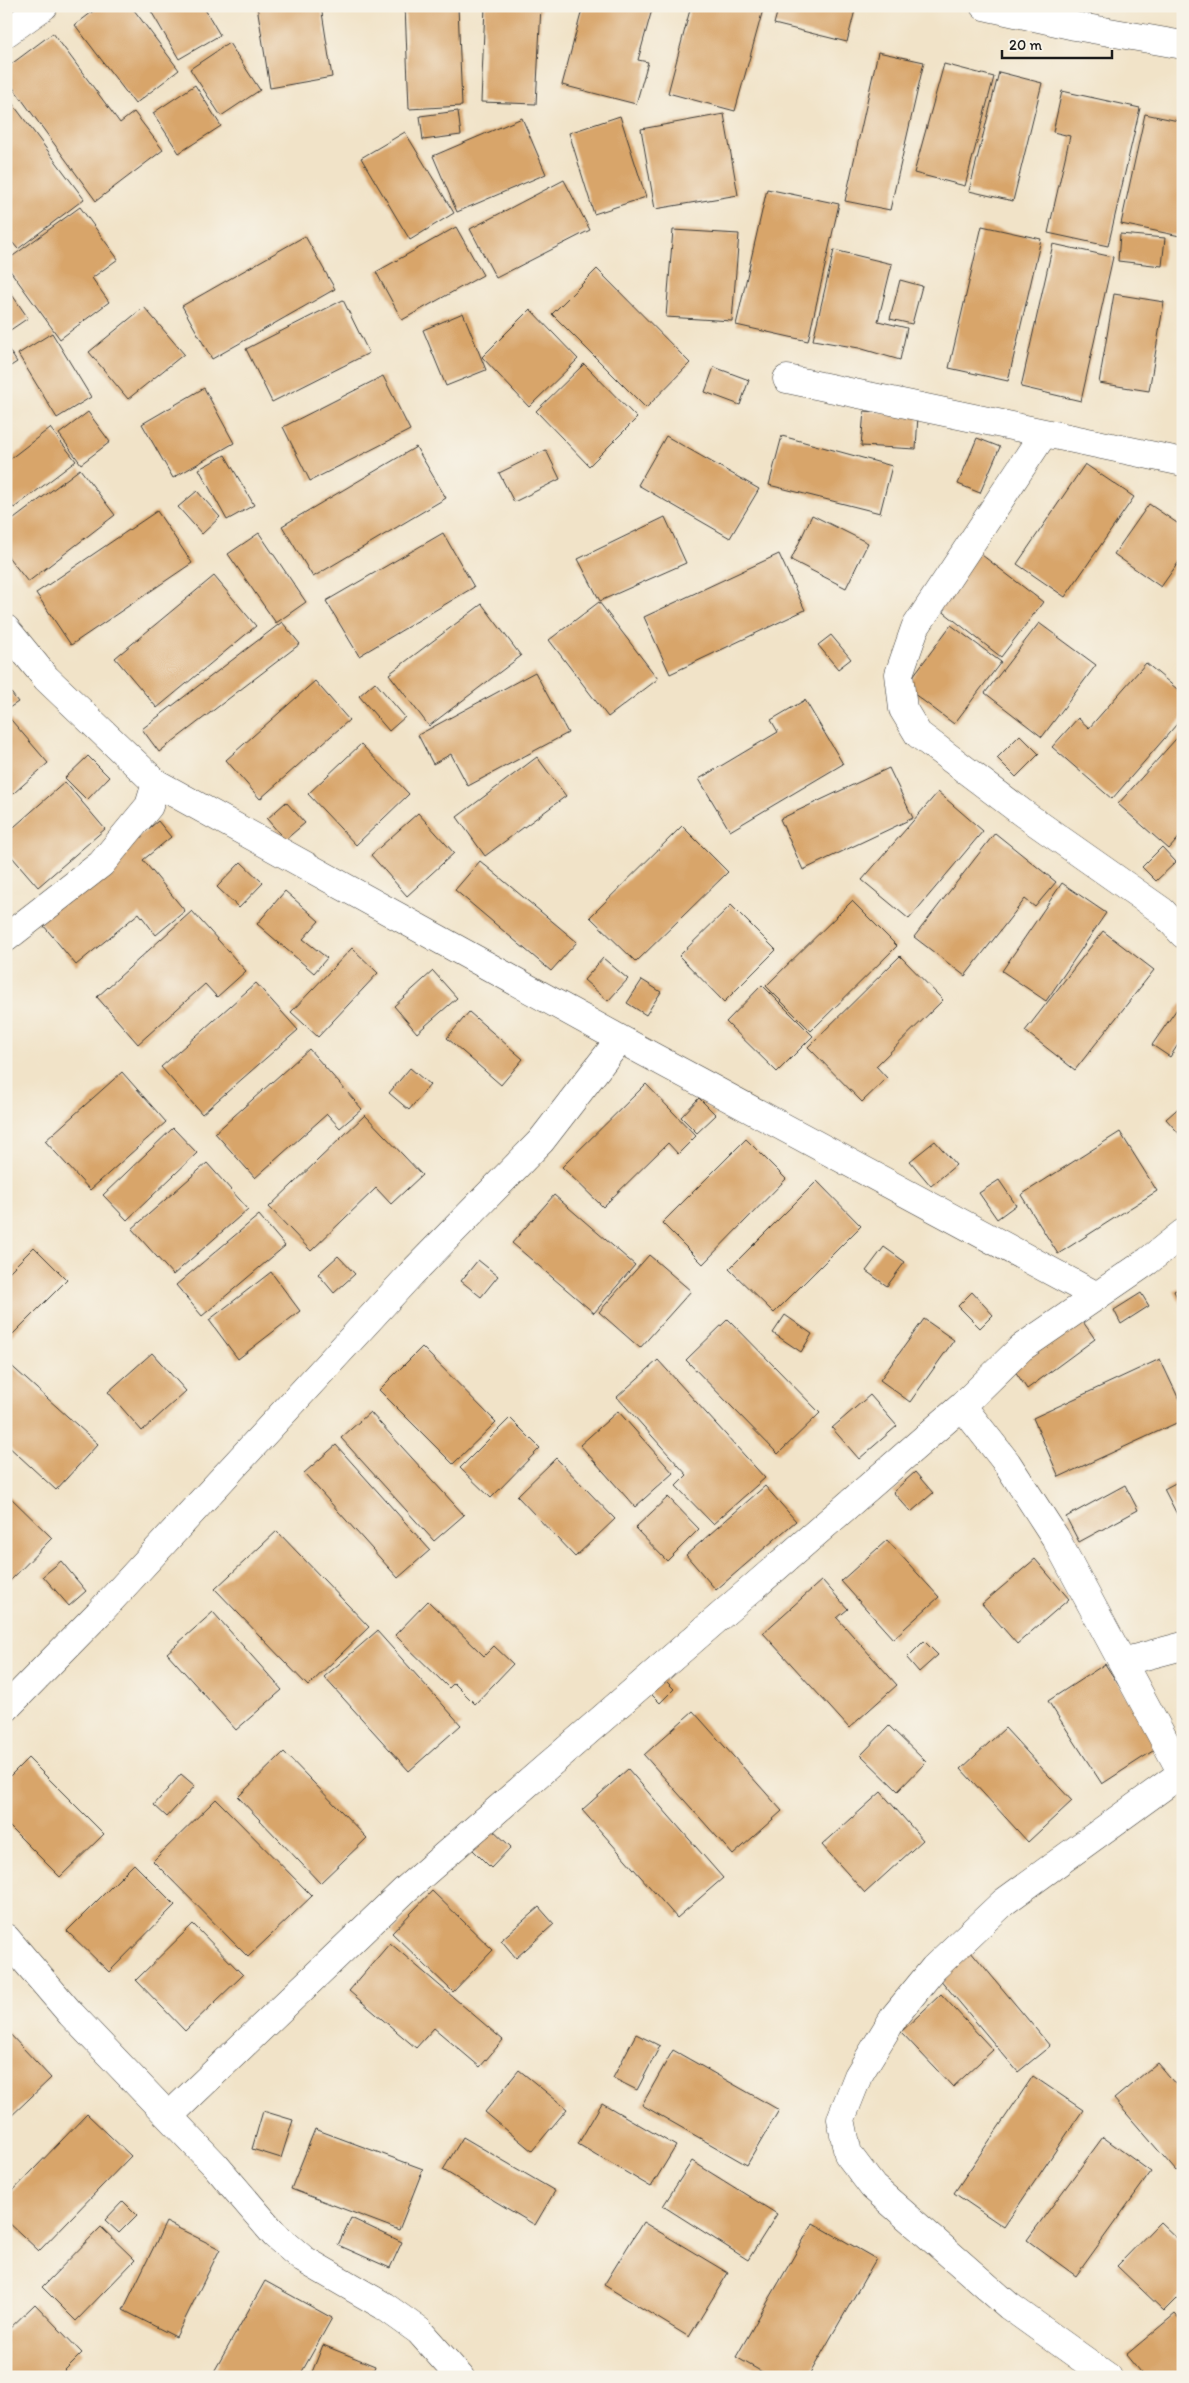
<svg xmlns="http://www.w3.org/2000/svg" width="1189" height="2383" viewBox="0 0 1189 2383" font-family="Itim,sans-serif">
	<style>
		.building { fill: #d8a56b }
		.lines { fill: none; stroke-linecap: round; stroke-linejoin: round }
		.street-casing { stroke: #3c3a36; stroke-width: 29 }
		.street { stroke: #fff; stroke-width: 28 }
	</style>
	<rect width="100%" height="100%" fill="#f7f3e8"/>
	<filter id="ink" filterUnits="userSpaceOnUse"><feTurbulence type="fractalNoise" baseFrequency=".02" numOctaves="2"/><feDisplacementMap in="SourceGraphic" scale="10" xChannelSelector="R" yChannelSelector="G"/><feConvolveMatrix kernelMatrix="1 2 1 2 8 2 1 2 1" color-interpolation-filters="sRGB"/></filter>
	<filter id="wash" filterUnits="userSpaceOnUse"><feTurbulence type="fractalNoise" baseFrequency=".0096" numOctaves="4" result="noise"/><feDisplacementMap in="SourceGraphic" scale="20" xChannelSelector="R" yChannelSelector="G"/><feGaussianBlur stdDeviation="1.12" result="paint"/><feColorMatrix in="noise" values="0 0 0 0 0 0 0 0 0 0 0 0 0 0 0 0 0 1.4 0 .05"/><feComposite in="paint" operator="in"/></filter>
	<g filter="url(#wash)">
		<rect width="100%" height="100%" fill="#f1e3c8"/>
		<g id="blocks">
			<!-- building -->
			<path class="building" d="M100 6H131L179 70 135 104 75 25Z
				M148 6H203L220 35 179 59Z
				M257 6H321L332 77 270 88Z
				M405 6H458L462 106 409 109Z
				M485 6H541L536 104 481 102Z
				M583 6H653L638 60 648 62 636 104 562 85Z
				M691 6H764L735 111 668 93Z
				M779 6H856L847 42 774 24Z
				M53 33 120 123 134 112 163 150 96 201 6 78V68Z
				M229 43 260 90 221 116 190 69Z
				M878 52 924 62 890 210 845 201Z
				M944 64 994 77 965 186 914 173Z
				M999 72 1042 83 1013 201 969 191Z
				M195 85 221 126 179 153 153 113Z
				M1062 91 1140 108 1108 246 1048 233 1070 136 1053 132Z
				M6 95 84 199 18 249 6 235Z
				M458 111 461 135 423 140 420 116Z
				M724 114 738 195 655 209 641 129Z
				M1145 114 1183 122V222L1180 236 1121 224Z
				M620 116 646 197 594 214 569 133Z
				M522 118 546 174 457 212 433 156Z
				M405 132 454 213 410 240 361 158Z
				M564 180 590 230 496 278 470 229Z
				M767 189 839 204 808 341 736 325Z
				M80 207 118 259 92 278 109 302 60 339 6 265V261Z
				M982 226 1041 239 1008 381 949 368Z
				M456 227 483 275 402 320 376 272Z
				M673 230 739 234 732 321 666 317Z
				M1120 234 1165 238 1162 266 1118 261Z
				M305 236 335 289 212 359 182 306Z
				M1053 244 1113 257 1081 401 1021 387Z
				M834 250 892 264 878 321 907 328 900 360 859 348 813 340Z
				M597 269 690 363 646 408 552 314Z
				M900 280 922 286 912 324 890 319Z
				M6 286 28 318 6 333Z
				M1114 294 1164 302 1149 391 1099 383Z
				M343 300 369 353 272 402 246 349Z
				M144 307 184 354 128 399 89 352Z
				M530 309 578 359 529 407 482 357Z
				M463 313 486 370 446 386 423 330Z
				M52 333 91 397 57 418 18 354Z
				M6 346 17 362 6 369Z
				M584 364 637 418 589 466 536 411Z
				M714 367 749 380 740 405 705 392Z
				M383 376 410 430 310 481 283 427Z
				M204 388 234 443 173 478 142 424Z
				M864 411 918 415 916 449 861 446Z
				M88 412 110 442 81 464 59 434Z
				M50 428 76 461 14 508 6 498V462Z
				M666 436 759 489 730 538 638 485Z
				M782 436 892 466 880 513 769 485Z
				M977 438 1000 447 980 493 958 484Z
				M416 447 446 498 313 577 282 526Z
				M546 450 560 479 514 502 499 473Z
				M225 455 254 505 227 520 199 469Z
				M1085 464 1134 497 1065 597 1017 564Z
				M80 469 115 515 28 582 6 554V525Z
				M197 491 220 517 202 534 178 507Z
				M1149 504 1183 527V556L1161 587 1114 554Z
				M157 511 192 563 71 645 36 593Z
				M812 515 868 543 846 588 791 560Z
				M665 517 686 563 600 601 578 559Z
				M259 533 306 602 276 623 228 554Z
				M443 533 474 587 359 656 326 601Z
				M978 552 1043 602 1001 657 936 606Z
				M779 554 805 610 670 674 644 617Z
				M214 576 256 626 157 708 115 658Z
				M599 602 658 679 608 717 549 640Z
				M482 604 521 656 429 726 389 674Z
				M282 622 300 644 159 752 142 729Z
				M1039 623 1096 665 1042 737 985 693Z
				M951 625 1001 662 954 724 905 687Z
				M831 635 851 659 838 669 818 645Z
				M1146 663 1183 694V717L1112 799 1052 747 1078 718 1089 728Z
				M535 672 568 733 468 786 451 754 433 764 418 735Z
				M315 681 349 720 260 799 226 760Z
				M375 682 405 717 389 731 359 696Z
				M6 686 18 702 6 710Z
				M805 700 843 764 730 831 699 779 778 732 771 720Z
				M6 714 48 763 6 800Z
				M1183 731V833L1169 849 1118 804Z
				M1020 735 1039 754 1016 777 997 758Z
				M361 744 409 794 356 845 308 794Z
				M88 756 109 777 87 800 65 778Z
				M537 757 566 796 485 856 457 817Z
				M889 768 913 818 803 870 780 819Z
				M65 782 105 829 38 887 6 850V834Z
				M938 792 983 831 909 919 862 880Z
				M286 802 305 823 285 840 267 819Z
				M418 813 454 853 407 896 371 855Z
				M158 821 171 837 143 860 185 911 156 935 139 913 76 965 39 920Z
				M682 826 728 872 636 962 590 917Z
				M995 833 1056 882 1035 907 1025 899 965 976 914 937Z
				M1162 847 1176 862 1156 881 1142 867Z
				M480 861 577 942 551 971 455 890Z
				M241 862 263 883 239 908 217 887Z
				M1062 883 1106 913 1046 1001 1002 971Z
				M285 891 319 921 303 939 327 958 314 973 257 924Z
				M852 901 897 946 811 1031 766 986Z
				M731 905 776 950 724 1002 679 956Z
				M192 911 246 971 217 997 205 984 138 1044 97 997Z
				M1103 931 1154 970 1075 1070 1025 1031Z
				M352 948 378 973 318 1037 291 1012Z
				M900 956 943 1000 876 1066 887 1078 862 1102 808 1047Z
				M603 958 628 979 608 1001 584 980Z
				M433 971 457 998 417 1033 394 1006Z
				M642 980 661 992 646 1015 627 1003Z
				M256 983 298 1030 202 1114 161 1067Z
				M762 985 813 1036 777 1072 726 1022Z
				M1181 1003 1183 1004V1037L1170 1057 1152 1045Z
				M469 1012 523 1059 501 1085 447 1038Z
				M309 1049 362 1109 340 1128 327 1114 255 1178 215 1133Z
				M410 1068 430 1085 409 1110 389 1093Z
				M122 1072 166 1122 90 1190 45 1141Z
				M646 1084 696 1136 678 1154 668 1143 603 1207 562 1167Z
				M699 1098 716 1115 697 1133 681 1117Z
				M1183 1104V1138L1166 1119Z
				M365 1115 422 1175 391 1204 376 1188 311 1251 269 1207Z
				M173 1128 197 1153 127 1220 103 1195Z
				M1120 1132 1157 1191 1058 1254 1021 1195Z
				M746 1139 786 1179 703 1264 662 1223Z
				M935 1141 956 1165 931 1186 910 1161Z
				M207 1163 248 1209 173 1275 132 1229Z
				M999 1180 1016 1205 997 1219 979 1193Z
				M817 1181 861 1226 774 1313 729 1269Z
				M554 1195 635 1265 594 1313 512 1243Z
				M259 1215 285 1246 202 1316 176 1285Z
				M34 1247 67 1280 6 1341V1275Z
				M884 1247 905 1262 887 1286 866 1271Z
				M649 1255 691 1291 640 1348 599 1312Z
				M338 1256 355 1274 334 1293 318 1274Z
				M478 1260 498 1276 481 1297 461 1281Z
				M271 1272 300 1311 238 1359 209 1320Z
				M1183 1287V1309L1174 1291Z
				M972 1292 993 1315 980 1328 958 1306Z
				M1141 1293 1149 1306 1121 1324 1114 1310Z
				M785 1315 812 1334 801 1352 773 1333Z
				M1079 1316 1095 1339 1027 1389 1011 1365Z
				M728 1319 820 1413 778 1454 686 1360Z
				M924 1319 954 1340 910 1402 880 1380Z
				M422 1347 496 1422 453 1464 379 1390Z
				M152 1353 186 1391 142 1431 108 1392Z
				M1160 1359 1183 1408V1420L1059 1477 1033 1418Z
				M658 1360 765 1478 713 1524 676 1486 687 1475 617 1397Z
				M6 1361 98 1444 56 1490 6 1444Z
				M870 1395 897 1426 859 1459 832 1428Z
				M618 1411 673 1473 635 1507 580 1445Z
				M370 1412 464 1515 434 1541 341 1438Z
				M510 1418 540 1448 491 1498 460 1468Z
				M336 1445 430 1550 398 1578 304 1473Z
				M556 1458 615 1519 575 1557 517 1496Z
				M915 1472 933 1493 911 1512 893 1492Z
				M1183 1479V1526L1164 1489Z
				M1125 1485 1138 1510 1079 1542 1066 1517Z
				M765 1486 796 1521 716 1590 686 1555Z
				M6 1493 52 1538 8 1583 6 1581Z
				M668 1497 699 1529 667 1561 635 1528Z
				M277 1531 369 1627 308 1686 215 1589Z
				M887 1540 939 1597 893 1639 841 1581Z
				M1035 1559 1069 1599 1017 1644 982 1604Z
				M61 1561 86 1591 69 1606 43 1576Z
				M822 1580 848 1609 837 1618 897 1685 849 1728 763 1633Z
				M428 1601 484 1656 494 1646 513 1664 475 1704 454 1683 449 1688 395 1635Z
				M213 1612 282 1690 236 1730 167 1653Z
				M377 1631 461 1725 409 1771 324 1677Z
				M924 1641 938 1655 919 1672 907 1658Z
				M1105 1664 1159 1747 1102 1784 1048 1701Z
				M657 1672 674 1689 660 1703 643 1686Z
				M693 1711 782 1811 733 1855 644 1755Z
				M889 1726 926 1762 898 1791 861 1755Z
				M1005 1728 1072 1801 1028 1842 961 1769Z
				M284 1752 367 1838 320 1883 238 1797Z
				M28 1758 104 1834 60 1877 6 1823V1780Z
				M628 1769 723 1878 677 1918 582 1810Z
				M181 1774 195 1786 167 1817 154 1805Z
				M881 1792 923 1840 865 1893 822 1845Z
				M216 1799 312 1896 248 1957 153 1861Z
				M490 1827 511 1847 491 1868 470 1847Z
				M134 1864 175 1905 109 1972 67 1931Z
				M432 1891 493 1950 453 1992 392 1933Z
				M539 1907 554 1924 516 1958 501 1940Z
				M193 1924 243 1975 185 2031 136 1980Z
				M390 1943 503 2040 480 2067 434 2028 416 2048 349 1991Z
				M970 1950 1050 2046 1018 2072 939 1978Z
				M941 1994 993 2050 953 2087 901 2032Z
				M8 2032 51 2078 6 2121V2033Z
				M636 2034 660 2046 637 2090 613 2078Z
				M673 2050 779 2110 747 2165 642 2105Z
				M1157 2063 1183 2093V2166L1176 2171 1114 2099Z
				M519 2070 567 2109 532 2151 485 2112Z
				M1033 2076 1083 2110 1004 2227 954 2193Z
				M602 2103 676 2146 651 2187 578 2144Z
				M263 2111 293 2120 281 2158 252 2149Z
				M87 2114 131 2156 39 2251 6 2220V2198Z
				M315 2129 423 2169 399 2230 291 2189Z
				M463 2137 555 2191 535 2225 443 2170Z
				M1103 2137 1151 2172 1076 2276 1027 2240Z
				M692 2161 777 2214 748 2260 663 2206Z
				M123 2201 137 2215 119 2233 105 2220Z
				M351 2218 402 2242 390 2268 338 2245Z
				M166 2222 220 2249 176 2337 123 2310Z
				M643 2222 728 2273 689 2337 604 2285Z
				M1160 2222 1183 2244V2292L1164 2311 1117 2266Z
				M813 2223 876 2259 808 2377H771L736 2357Z
				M101 2227 135 2260 76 2321 42 2287Z
				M265 2281 332 2318 299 2377H211Z
				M35 2304 82 2353 58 2377H6V2332Z
				M1175 2314 1183 2323V2377H1144L1126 2355Z
				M323 2345 375 2366 371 2377H310Z"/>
		</g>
	</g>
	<g filter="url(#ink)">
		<use href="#blocks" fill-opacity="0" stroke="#3c3a36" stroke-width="1"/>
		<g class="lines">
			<defs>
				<path id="street" d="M984 6 1075 26 1183 45
					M6 33 44 6
					M787 379 1183 462
					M1044 433 915 628 899 674 903 709 918 734 1024 814 1162 911 1183 934
					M6 629 46 678 156 783 620 1039 1097 1296
					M6 938 101 864 149 806 156 783
					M962 1406 1007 1463 1055 1537 1183 1775
					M1122 1662 1183 1646
					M6 1708 98 1614 411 1274 541 1141 620 1039
					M6 1938 71 2014 216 2166 275 2235 303 2259 384 2306 419 2331 460 2377
					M169 2116 405 1890 962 1406 1021 1348 1148 1261 1183 1233
					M1108 2377 1009 2306 873 2187 848 2154 841 2119 858 2076 894 2017 934 1968 1004 1902 1182 1773"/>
			</defs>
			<!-- street casing -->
			<use href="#street" class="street-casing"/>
			<!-- street -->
			<use href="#street" class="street"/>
		</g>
	</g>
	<!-- margin -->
	<rect width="1189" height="2383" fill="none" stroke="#f7f3e8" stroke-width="25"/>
	<!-- scale -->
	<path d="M1002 50v8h110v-8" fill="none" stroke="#1c1c1c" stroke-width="2.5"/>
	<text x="1009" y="50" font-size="15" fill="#1c1c1c" stroke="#f7f3e8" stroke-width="4" paint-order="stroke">20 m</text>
</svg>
